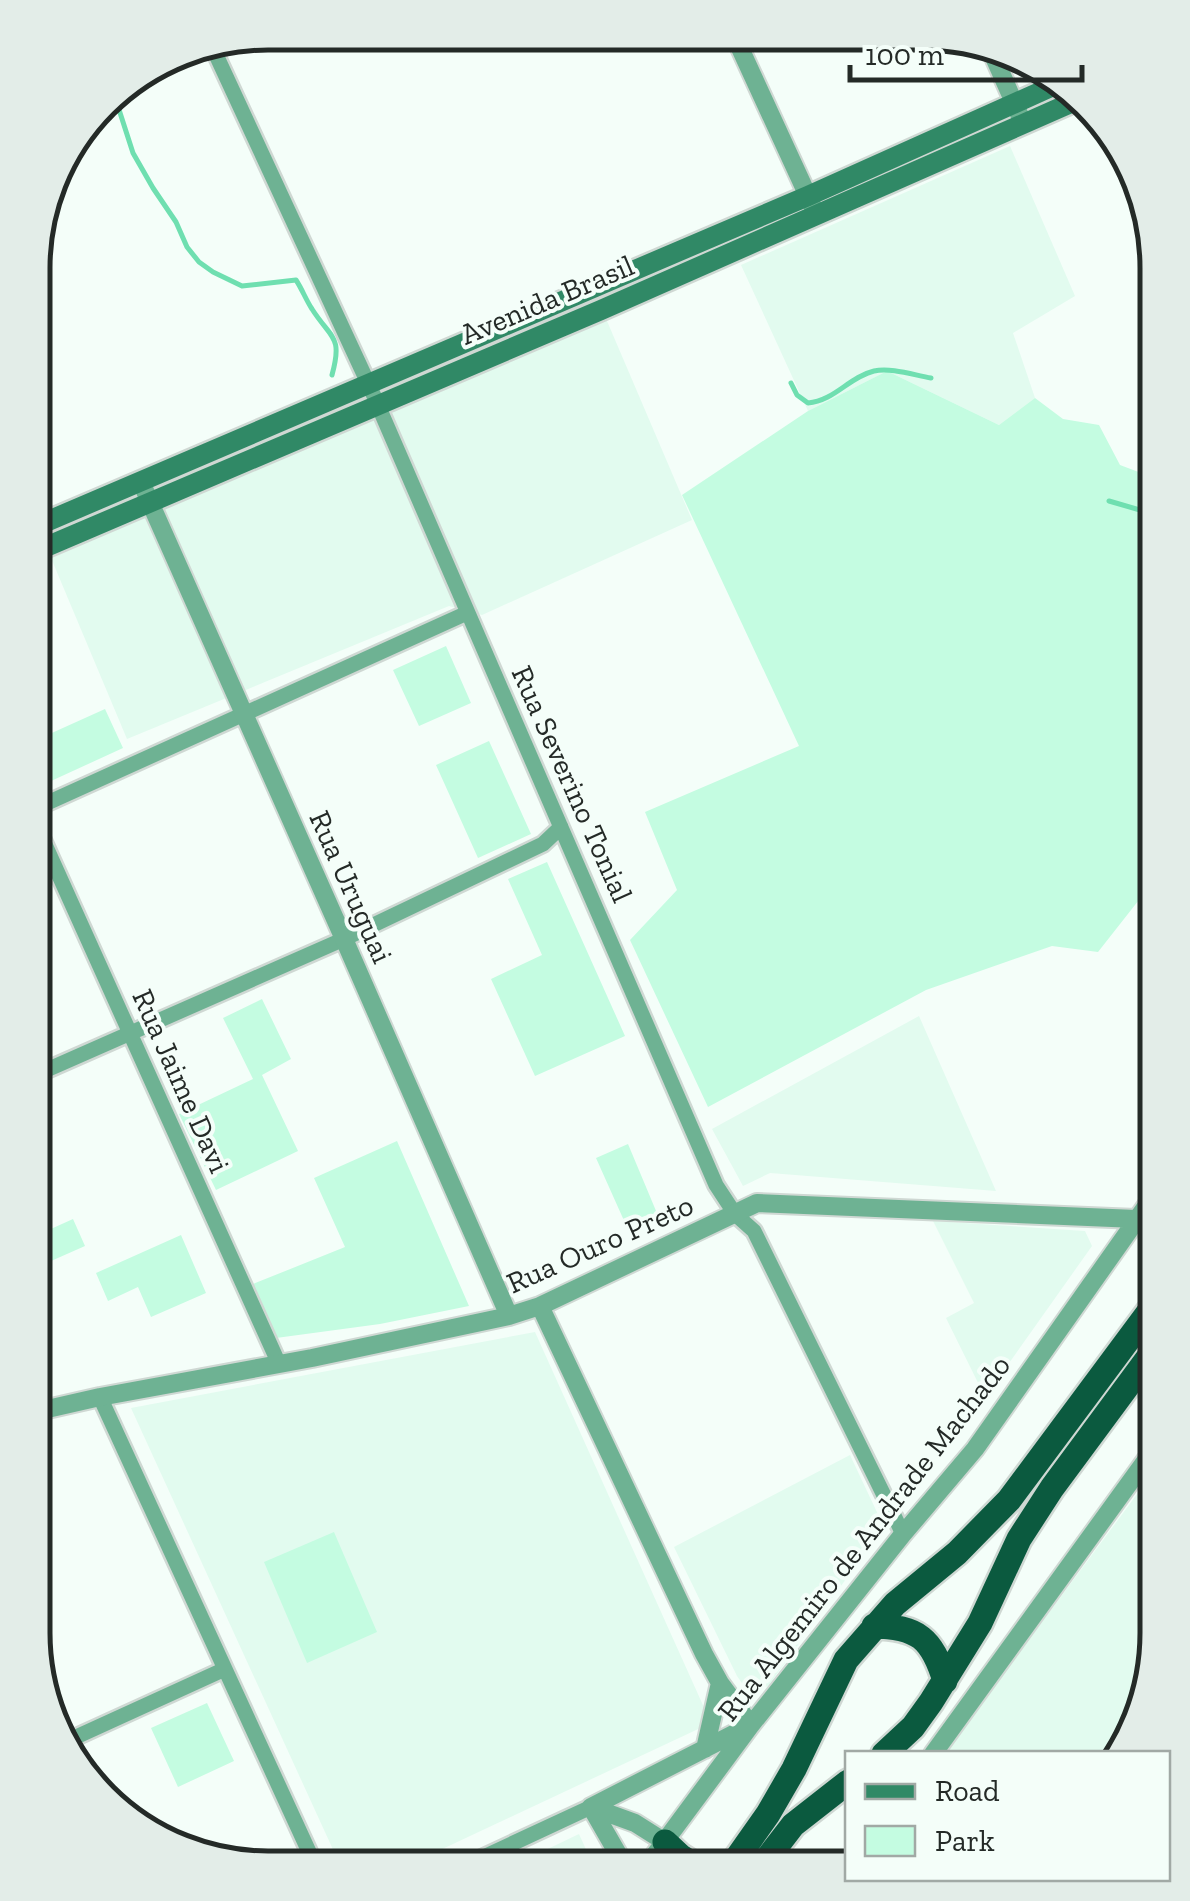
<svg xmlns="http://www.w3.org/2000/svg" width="1190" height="1901" viewBox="0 0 1190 1901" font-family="'Zilla Slab',serif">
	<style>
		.built { fill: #e2fbef }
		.green { fill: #c4fce1 }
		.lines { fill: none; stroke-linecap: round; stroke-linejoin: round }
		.stream { stroke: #6fdfb0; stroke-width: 5 }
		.minor-casing { stroke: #cfd8d3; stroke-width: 20 }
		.tertiary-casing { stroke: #cfd8d3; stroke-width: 22 }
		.secondary-casing { stroke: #cfd8d3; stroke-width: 25 }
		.trunk-casing { stroke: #cfd8d3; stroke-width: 30 }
		.minor { stroke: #6eb293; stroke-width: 15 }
		.tertiary { stroke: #6eb293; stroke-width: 18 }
		.secondary { stroke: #308966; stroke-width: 20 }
		.trunk { stroke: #0b5a3f; stroke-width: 25 }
		.labels { text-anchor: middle; stroke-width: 8; stroke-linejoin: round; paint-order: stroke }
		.street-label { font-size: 30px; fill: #242a27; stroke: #f4fef9 }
		.rim { fill: none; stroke: #242a27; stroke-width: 5 }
	</style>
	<rect width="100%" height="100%" fill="#f4fef9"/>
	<!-- built -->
	<path class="built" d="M1010 146 1075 296 1013 333 1035 398 999 425 887 371 808 411 741 265Z
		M604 314 692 520 482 615 449 606 127 739 51 558Z
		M919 1016 996 1191 770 1173 743 1186 712 1129Z
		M933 1221 1085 1231 1092 1246 985 1397 946 1318 974 1303Z
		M535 1332 711 1723 404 1867H341L131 1408Z
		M850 1455 884 1527 768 1686 757 1690 746 1689 737 1676 674 1547Z
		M1152 1474 1157 1487V1649L1118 1753 944 1754Z
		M579 1834 594 1867H510Z"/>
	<!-- green -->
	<path class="green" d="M887 371 999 425 1035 398 1063 419 1099 425 1120 465 1157 479V877L1098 952 1052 946 926 990 708 1107 630 940 677 890 645 812 799 746 682 495 808 411Z
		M446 646 471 703 419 726 393 670Z
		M105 709 123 748 38 787 34 778V741Z
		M489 741 531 834 478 858 436 765Z
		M547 862 625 1036 535 1076 491 979 542 955 508 879Z
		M262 999 291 1059 262 1075 298 1151 216 1190 179 1114 253 1079 223 1018Z
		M397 1141 469 1306 380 1324 276 1338 253 1284 345 1247 314 1178Z
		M628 1144 659 1218 630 1234 596 1158Z
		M73 1219 85 1246 33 1269V1237Z
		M181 1235 206 1293 151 1317 138 1287 108 1301 96 1273Z
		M334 1532 377 1632 307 1663 264 1562Z
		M207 1703 234 1761 178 1787 151 1728Z"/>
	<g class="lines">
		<!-- stream -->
		<path class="stream" d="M113 91 133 153 153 188 176 222 187 247 199 262 213 272 242 286 296 280C302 289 306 300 312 309 331 339 343 335 332 375
			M791 383 797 395 808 403C834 401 849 377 874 371 890 367 914 375 931 378
			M1109 501 1157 515"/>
		<defs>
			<path id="minor" d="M211 44 374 396 716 1185 735 1214 754 1231 903 1534
				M34 809 467 613
				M34 820 279 1364
				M33 1076 344 939 543 844 561 827
				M33 1388 43 1410
				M100 1397 316 1867
				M65 1742 225 1669
				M462 1867 591 1807"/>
			<path id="tertiary" d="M734 35 813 207
				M990 48 1020 116
				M145 491 344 939 509 1316
				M540 1306 704 1654 720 1683 751 1725 591 1807
				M33 1416 43 1410 100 1397 312 1358 509 1316 540 1306 757 1203 1136 1219
				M705 1749 720 1683
				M933 1754 1157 1445
				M591 1807 635 1823 665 1842
				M591 1807 626 1868
				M645 1868 751 1725 903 1534 975 1449 1157 1191
				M847 1868H848"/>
			<path id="secondary" d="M34 527 808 196 1060 83
				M34 552 601 310 1082 98"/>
			<path id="trunk" d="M874 1626C918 1627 932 1638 945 1681
				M884 1754 913 1727 931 1702 980 1623 1019 1539 1052 1488 1157 1346
				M665 1842 680 1856 699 1868
				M730 1868 768 1814 794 1769 846 1660 895 1604 957 1553 1009 1500 1157 1301
				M760 1868 793 1825 848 1782"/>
		</defs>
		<!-- minor casing -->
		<use href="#minor" class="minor-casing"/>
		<!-- tertiary casing -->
		<use href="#tertiary" class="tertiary-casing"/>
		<!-- secondary casing -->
		<use href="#secondary" class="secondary-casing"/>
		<!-- trunk casing -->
		<use href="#trunk" class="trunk-casing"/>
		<!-- minor -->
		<use href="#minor" class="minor"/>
		<!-- tertiary -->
		<use href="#tertiary" class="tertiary"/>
		<!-- secondary -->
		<use href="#secondary" class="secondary"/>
		<!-- trunk -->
		<use href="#trunk" class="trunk"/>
	</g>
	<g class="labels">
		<!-- street labels -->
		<g class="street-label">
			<text transform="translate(547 300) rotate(-23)" y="10">Avenida Brasil</text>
			<text transform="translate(572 784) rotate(66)" y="10">Rua Severino Tonial</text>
			<text transform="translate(351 887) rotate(66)" y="10">Rua Uruguai</text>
			<text transform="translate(181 1081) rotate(66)" y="10">Rua Jaime Davi</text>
			<text transform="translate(600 1244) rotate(-24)" y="10">Rua Ouro Preto</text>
			<text transform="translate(864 1538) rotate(-52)" y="10">Rua Algemiro de Andrade Machado</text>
		</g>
	</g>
	<!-- crop -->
	<path d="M0 0H1190V1901H0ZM268 50H922A218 218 0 0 1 1140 268V1633A218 218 0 0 1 922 1851H268A218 218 0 0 1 50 1633V268A218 218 0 0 1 268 50Z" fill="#e3ede8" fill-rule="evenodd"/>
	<path class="rim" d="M268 50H922A218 218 0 0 1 1140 268V1633A218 218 0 0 1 922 1851H268A218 218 0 0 1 50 1633V268A218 218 0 0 1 268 50Z"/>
	<!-- legend -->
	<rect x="845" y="1751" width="325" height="130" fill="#f4fef9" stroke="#a1a9a5" stroke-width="2.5"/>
	<rect x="865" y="1784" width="50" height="15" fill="#308966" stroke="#a1a9a5" stroke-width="2.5"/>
	<text x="935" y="1801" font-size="30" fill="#242a27">Road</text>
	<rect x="865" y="1826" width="50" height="30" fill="#c4fce1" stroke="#a1a9a5" stroke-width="2.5"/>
	<text x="935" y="1851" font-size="30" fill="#242a27">Park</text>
	<!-- scale -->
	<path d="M850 65v15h232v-15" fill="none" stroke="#242a27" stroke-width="5"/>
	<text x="865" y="65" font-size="30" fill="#242a27" stroke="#f4fef9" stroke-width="8" paint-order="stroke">100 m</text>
</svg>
